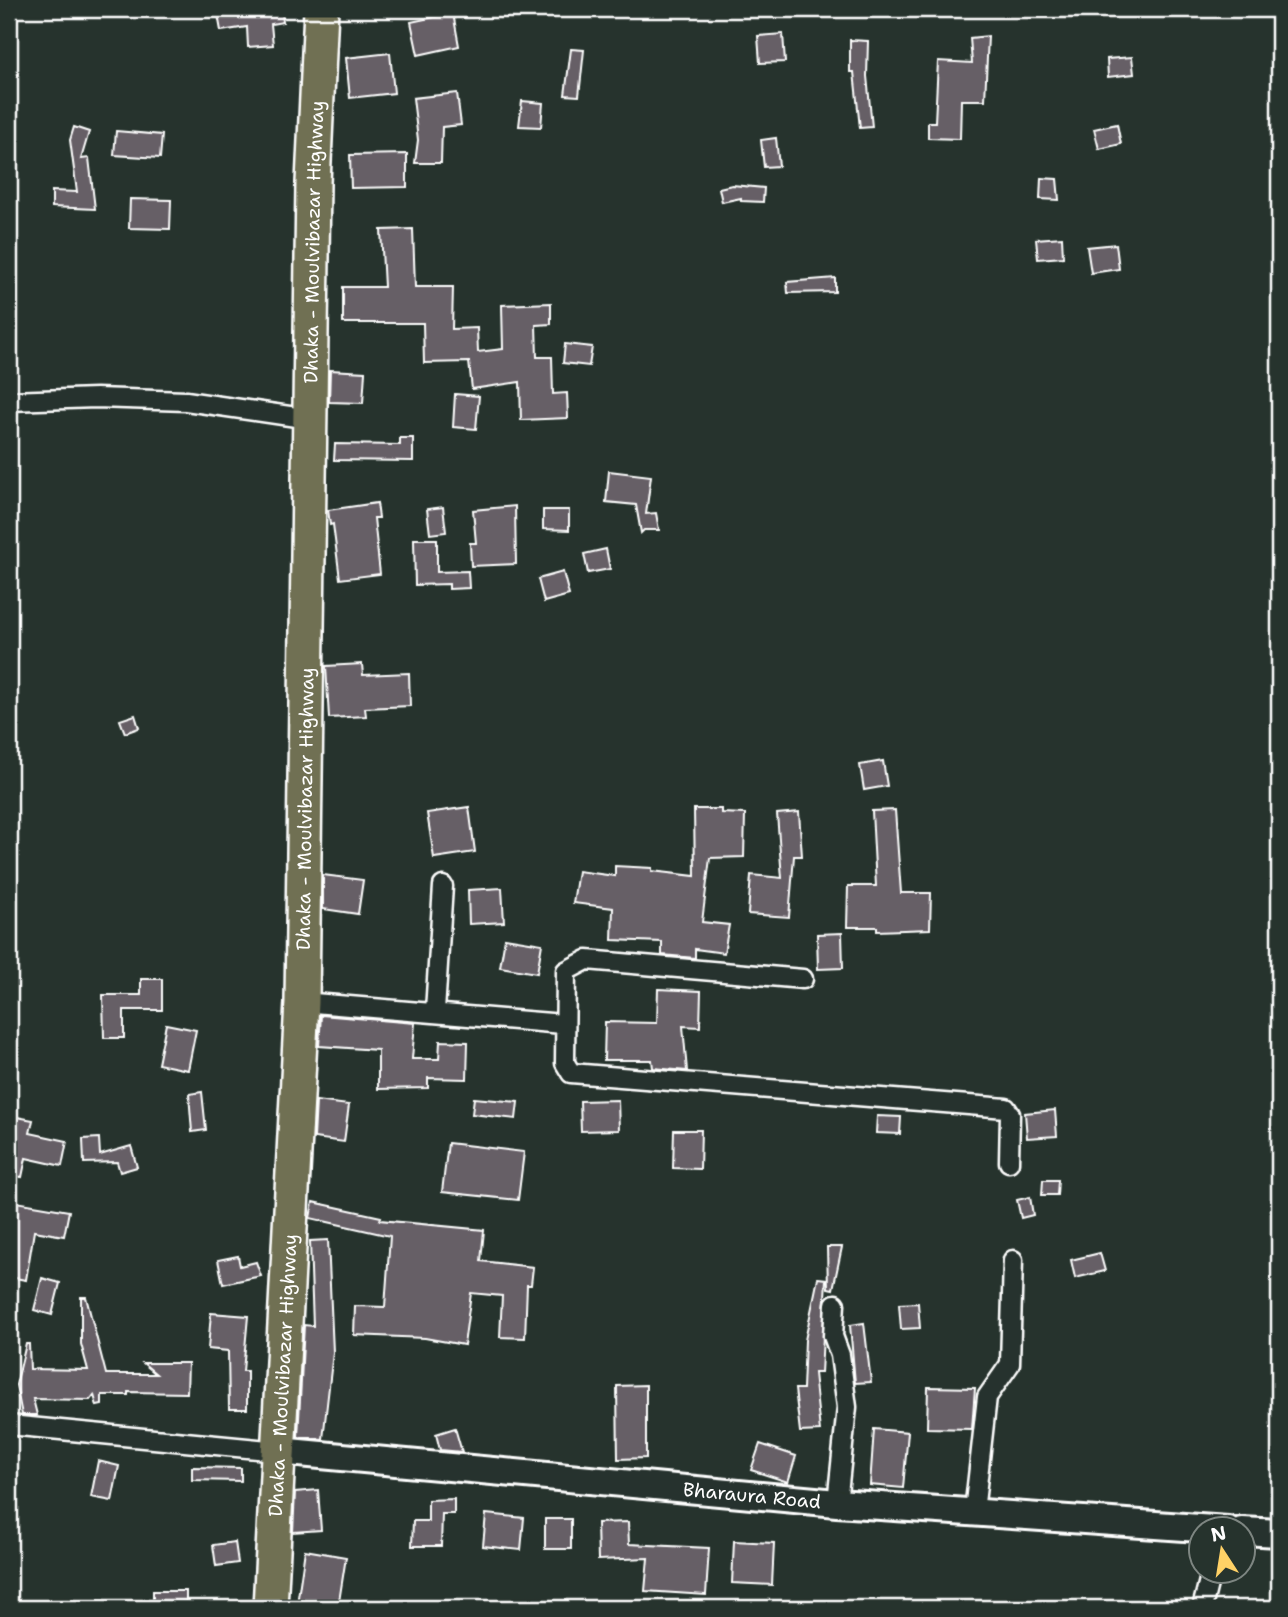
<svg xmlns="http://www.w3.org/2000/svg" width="1288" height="1617" viewBox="0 0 1288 1617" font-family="'Shantell Sans',sans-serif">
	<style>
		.building { fill: #665e66; stroke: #fff; stroke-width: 2 }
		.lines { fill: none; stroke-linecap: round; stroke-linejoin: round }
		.street-casing { stroke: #fff; stroke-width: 23 }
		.secondary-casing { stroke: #fff; stroke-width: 32 }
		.highway-casing { stroke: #fff; stroke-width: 38 }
		.street { stroke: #26332d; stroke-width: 18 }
		.secondary { stroke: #26332d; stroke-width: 26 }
		.highway { stroke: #706f52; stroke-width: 33 }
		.labels { text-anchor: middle; stroke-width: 6; stroke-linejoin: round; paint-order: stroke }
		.street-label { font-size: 19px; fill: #fff; stroke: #26332d }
	</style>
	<rect width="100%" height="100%" fill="#26332d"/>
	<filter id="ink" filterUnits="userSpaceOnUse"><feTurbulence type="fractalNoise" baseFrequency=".0143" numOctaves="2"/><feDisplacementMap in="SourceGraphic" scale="14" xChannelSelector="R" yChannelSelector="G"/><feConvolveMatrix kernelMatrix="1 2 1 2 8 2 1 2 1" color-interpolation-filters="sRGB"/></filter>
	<g filter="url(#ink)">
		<!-- building -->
		<path class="building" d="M217 9H230L231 16 282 12 283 22 271 24 273 45 248 47 247 27 221 31Z
			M453 13 459 46 418 55 411 22Z
			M783 34 785 62 760 63 758 36Z
			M988 36 985 100H961L960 139 928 138V122H935L938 61 972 63 970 38Z
			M850 40 868 41 867 76 872 127 860 128 854 72H850Z
			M571 49 584 50 579 96 565 95Z
			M390 53 394 93 350 98 346 58Z
			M1132 57 1134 74 1108 77 1107 59Z
			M457 93 461 125 442 127 441 163H415L418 140 413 98Z
			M522 101 543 103 541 127 519 126Z
			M1117 124 1121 144 1099 149 1094 129Z
			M74 127 89 132 81 159 89 158 95 209 52 207V191L77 192 70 140Z
			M116 131 162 135 160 158 114 155Z
			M776 138 779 166 764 167 761 140Z
			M407 154V187L351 188 350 155Z
			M1041 178 1057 179 1059 200 1040 199Z
			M732 185 764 188 763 202 741 201V198L722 202 719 188Z
			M130 199 171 200 170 229 129 228Z
			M413 229 415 287H453L452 329 477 328 478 352 503 349 502 305 551 303V324L536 325 537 357H552L553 394 567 393 568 418 521 420 520 382 472 389 469 362 424 363 423 323H343V287H384L381 230Z
			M1062 237 1063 257 1038 259 1036 239Z
			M1116 244 1119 269 1091 273 1087 247Z
			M835 278V292L788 293 787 282Z
			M565 344 592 347 589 366 563 363Z
			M330 370 365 372 363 403 329 402Z
			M455 394 479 396 476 429 453 427Z
			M400 438H413V461L334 460 335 444 400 445Z
			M609 471 651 476 646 514 656 513 659 530H644L641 533 636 505 606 502Z
			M377 503 379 518H374L380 574 340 579 333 524 330 525 328 510Z
			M515 506 516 564 471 566 470 543H476L473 510Z
			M443 507 446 532 430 534 427 509Z
			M543 510H569V530L543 529Z
			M414 539H437V572L468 571 469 588 449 589V584L415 585Z
			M606 549 610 569 588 573 584 554Z
			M563 572 569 595 544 602 538 579Z
			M362 664 363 675 409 673 410 706 365 708 366 716 329 718 326 666Z
			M135 715 139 728 125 733 120 720Z
			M883 761 887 786 864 790 860 765Z
			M469 807 475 852 434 858 427 813Z
			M694 809H721V813L745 814 744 857 710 858 702 922 729 925 724 953 695 949V958L662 955V942L612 940 613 908 573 903 578 871 615 876V866L652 868V871L695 876Z
			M895 810 901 893H931L930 929 877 931V927H847L848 886H876L872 811Z
			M799 812 802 856H794L789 917 748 914 751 875 782 878 777 814Z
			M323 875 363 880 358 914 323 909Z
			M502 888 504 922 469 924 468 890Z
			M842 933 843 968 818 969 817 934Z
			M505 938 542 944 537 973 500 967Z
			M141 979H162V1010H124V1038H104L103 995H141Z
			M658 989 701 991 700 1027 683 1026 687 1071 653 1068 652 1060H604L605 1022 657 1023Z
			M321 1015 415 1023 412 1059H439L440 1041 468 1042 467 1079 428 1078V1088L378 1089V1050L319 1046Z
			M166 1024 196 1030 188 1070 158 1064Z
			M202 1092 206 1130 192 1132 189 1094Z
			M474 1098 518 1102 516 1119 472 1114Z
			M618 1100 619 1130 581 1131 580 1101Z
			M316 1101 349 1105 344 1142 314 1138Z
			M1055 1110 1057 1136 1027 1138 1025 1113Z
			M877 1116 901 1117 900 1134 876 1133Z
			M17 1117 33 1120 30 1133 67 1141 62 1166 26 1158 22 1177 9 1175Z
			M674 1130H701L700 1169 673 1168Z
			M99 1138 100 1155 131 1146 137 1167 120 1172 117 1162 84 1163 83 1139Z
			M448 1143 524 1152 518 1200 442 1192Z
			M1043 1180H1058L1057 1195H1042Z
			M1030 1197 1033 1215 1021 1218 1017 1200Z
			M16 1202 69 1211 64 1236 34 1231 26 1280 9 1277V1241Z
			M313 1202 381 1217 380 1220 484 1230 481 1261 533 1267 531 1285H527L525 1338 500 1337 502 1296 471 1293 464 1345 425 1338 354 1335 355 1306 385 1307 390 1236 310 1218Z
			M328 1240 333 1352 323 1439 298 1437 304 1325 313 1326 310 1241Z
			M827 1247H842L833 1289 828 1288Z
			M1100 1253 1105 1271 1075 1278 1071 1260Z
			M238 1256 240 1266 256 1262 261 1276 223 1284 218 1260Z
			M42 1278 60 1283 52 1315 34 1310Z
			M818 1278 826 1279 821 1373H814L820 1431 800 1432 795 1389H803L805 1340Z
			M81 1297H86L106 1374H156L143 1363H188L187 1393 128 1392V1395H102V1405L97 1406 94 1395 90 1400 33 1399 37 1415H22L16 1385 26 1344H29L30 1369 88 1370 81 1344Z
			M918 1303 920 1328 901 1329 899 1304Z
			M211 1313 248 1316 243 1371H247V1409H229L228 1351 208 1349Z
			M864 1323 871 1382 855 1383 850 1325Z
			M646 1385V1458L618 1459 617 1386Z
			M928 1387 975 1388 972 1429 927 1428Z
			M455 1428 462 1452 440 1450 436 1434Z
			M874 1429 908 1432 903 1488 870 1485Z
			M760 1444 796 1456 788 1482 751 1470Z
			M98 1461 119 1466 112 1501 91 1497Z
			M192 1467 241 1468V1481L192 1480Z
			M318 1490 321 1530 293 1532 295 1492Z
			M454 1499V1514H442L441 1546H412L413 1521H428V1500Z
			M486 1514 524 1518 521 1550 483 1546Z
			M545 1519H571V1549H545Z
			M628 1522 629 1544 709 1548 706 1595 645 1591 648 1558 598 1560 597 1523Z
			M734 1541 774 1543 772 1585 732 1583Z
			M235 1542 238 1563 216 1566 213 1545Z
			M305 1550 346 1557 338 1608 297 1604Z
			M153 1591H186V1608H153Z"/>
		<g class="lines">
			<defs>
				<path id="street" d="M9 401 96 398 186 401 310 419
					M803 979 587 960 566 971 565 1063 571 1073 1006 1108 1010 1114 1009 1162
					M302 1002 563 1024
					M435 1011 443 886
					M835 1304 833 1336 840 1355 847 1407 837 1503
					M9 1425 278 1451
					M974 1512 987 1397 1010 1364 1013 1260
					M1202 1608 1211 1572"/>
				<g id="secondary">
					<path id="s1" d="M278 1451 837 1503 1228 1530"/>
					<path d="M1242 1531 1279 1533"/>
				</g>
				<g id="highway">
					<path id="s2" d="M270 1608 302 1002 313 183 321 9"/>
				</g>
			</defs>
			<!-- street casing -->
			<use href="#street" class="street-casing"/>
			<!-- secondary casing -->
			<use href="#secondary" class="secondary-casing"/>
			<!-- highway casing -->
			<use href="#highway" class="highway-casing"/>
			<!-- street -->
			<use href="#street" class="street"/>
			<!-- secondary -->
			<use href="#secondary" class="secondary"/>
			<!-- highway -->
			<use href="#highway" class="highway"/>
		</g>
	</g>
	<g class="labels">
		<!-- street labels -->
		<g class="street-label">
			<text dy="7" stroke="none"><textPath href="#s2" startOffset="1367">Dhaka - Moulvibazar Highway</textPath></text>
			<text dy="7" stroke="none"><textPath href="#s2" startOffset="800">Dhaka - Moulvibazar Highway</textPath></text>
			<text dy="7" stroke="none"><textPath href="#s2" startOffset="233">Dhaka - Moulvibazar Highway</textPath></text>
			<text dy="7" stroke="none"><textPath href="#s1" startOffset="476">Bharaura Road</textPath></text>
		</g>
	</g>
	<!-- margin -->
	<rect width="1288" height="1617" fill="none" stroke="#26332d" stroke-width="35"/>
	<rect x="18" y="18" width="1253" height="1582" fill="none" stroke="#fff" stroke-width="2.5" filter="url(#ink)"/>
	<!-- north arrow -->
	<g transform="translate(1222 1550) rotate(348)"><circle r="33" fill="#26332d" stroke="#7d8581" stroke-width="2"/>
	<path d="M0-5L12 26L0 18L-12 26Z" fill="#ffd166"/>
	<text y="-10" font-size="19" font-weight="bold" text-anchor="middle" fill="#ffffff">N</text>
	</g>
</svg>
